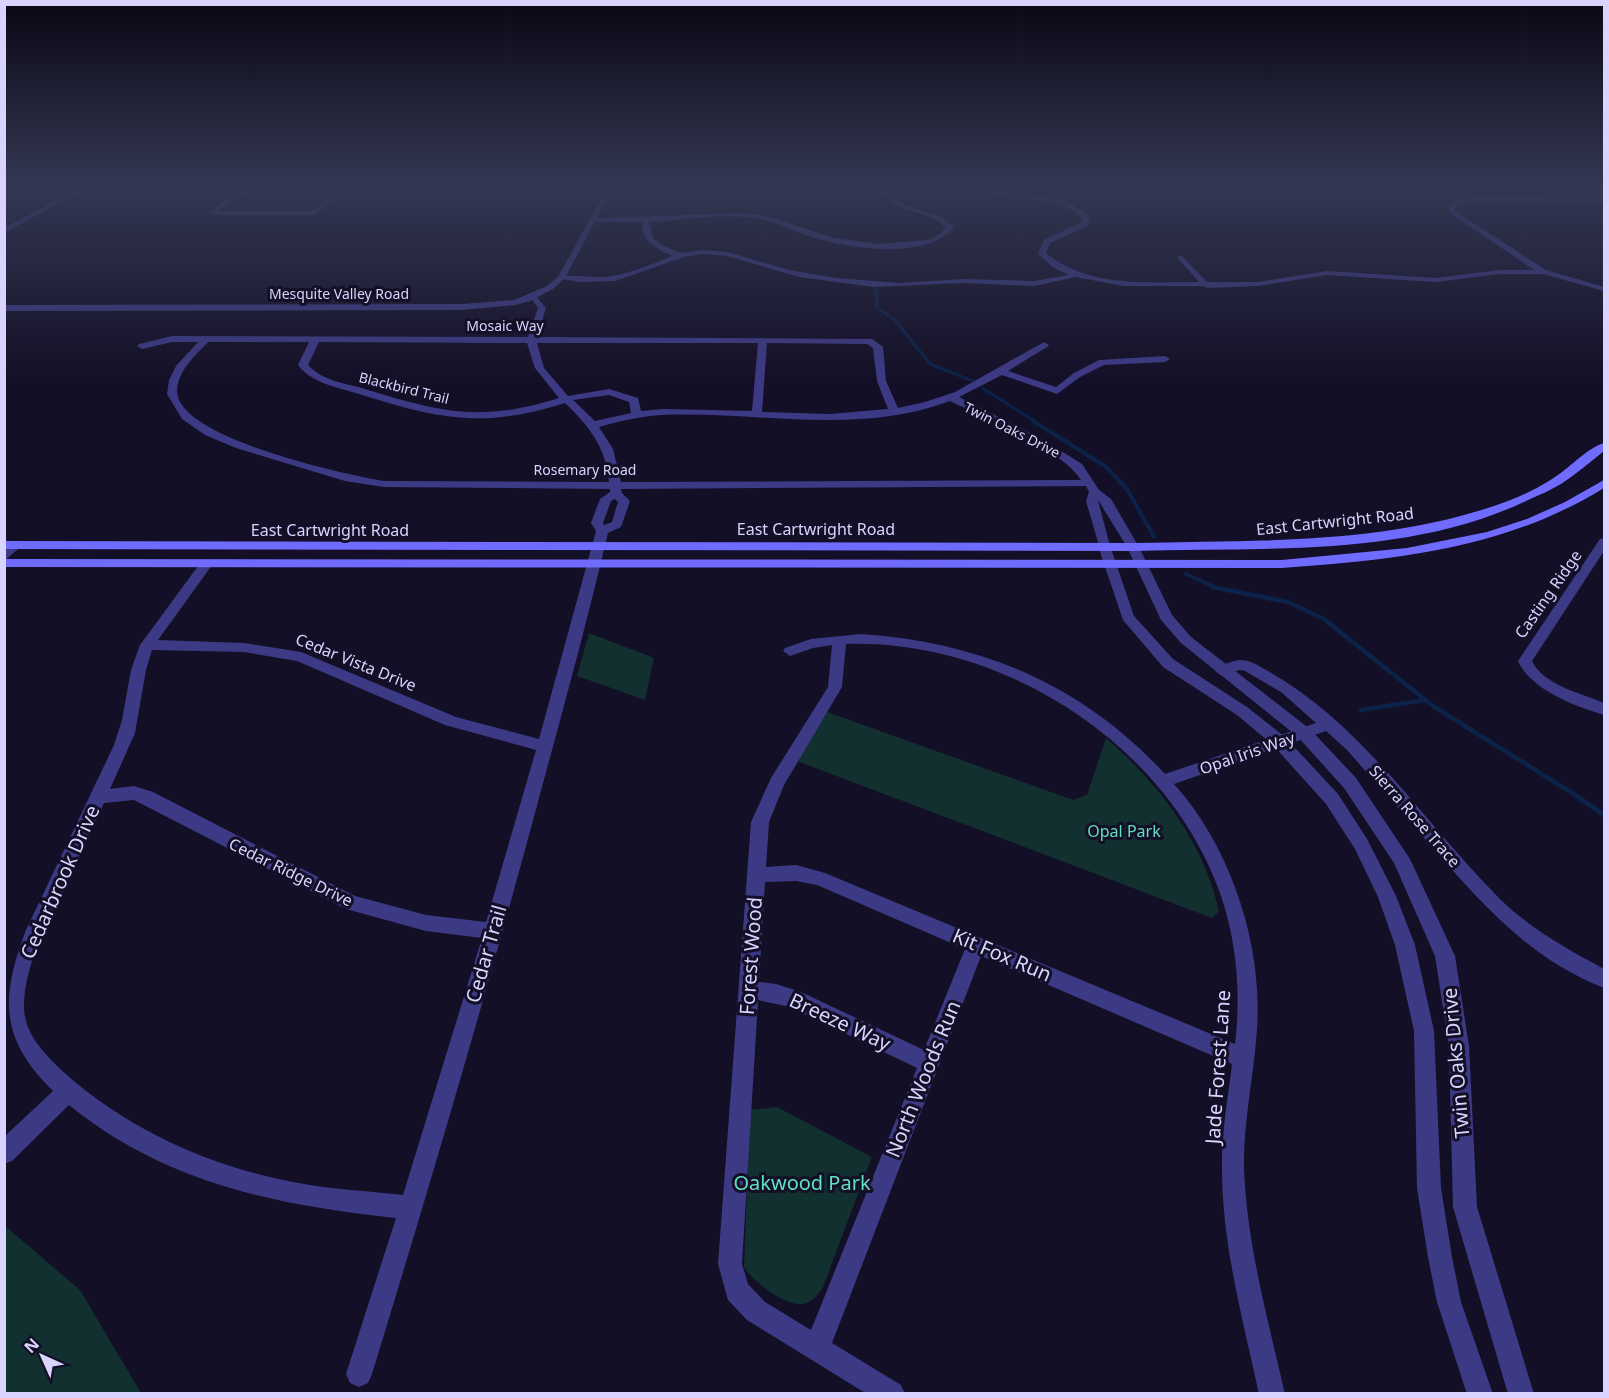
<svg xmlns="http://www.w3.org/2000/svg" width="1609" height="1398" viewBox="0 0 1609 1398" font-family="'Noto Sans',sans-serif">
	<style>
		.green { fill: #12302f }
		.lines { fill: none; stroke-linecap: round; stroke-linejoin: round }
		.stream-far4 { stroke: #0c2248; stroke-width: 2 }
		.stream-far3 { stroke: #0c2248; stroke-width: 3 }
		.stream-far2 { stroke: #0c2248; stroke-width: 4 }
		.stream-far1 { stroke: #0c2248; stroke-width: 4.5 }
		.stream { stroke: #0c2248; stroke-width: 5 }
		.minor { fill: #3d3a85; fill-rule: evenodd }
		.tertiary { fill: #3d3a85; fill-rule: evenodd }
		.secondary { fill: #6f6bff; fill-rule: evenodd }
		.labels { text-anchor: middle; stroke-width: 6; stroke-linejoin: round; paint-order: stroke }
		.far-street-label { font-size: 14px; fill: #d9d4ff; stroke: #130f26 }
		.street-label { font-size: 16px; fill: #d9d4ff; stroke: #130f26 }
		.park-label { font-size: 16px; fill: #5fe0c0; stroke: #130f26 }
		.near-street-label { font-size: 20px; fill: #d9d4ff; stroke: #130f26 }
		.near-park-label { font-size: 20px; fill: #5fe0c0; stroke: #130f26 }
	</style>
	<rect width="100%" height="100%" fill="#130f26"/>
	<!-- green -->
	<path class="green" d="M589 633 654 658 645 700 577 676Z
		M827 712 1073 800 1087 795 1106 738C1158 783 1204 842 1219 911L1212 918 797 761Z
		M777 1107 872 1157 823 1287C818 1294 812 1303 802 1304 785 1306 752 1281 744 1267L750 1110Z
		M4 1225 80 1290 141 1393H5Z"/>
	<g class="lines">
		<!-- stream-far4 -->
		<path class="stream-far4" d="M876 286V291"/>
		<!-- stream-far3 -->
		<path class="stream-far3" d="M876 289 877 308 894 319 930 364 978 383
			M982 388 1036 422"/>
		<!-- stream-far2 -->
		<path class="stream-far2" d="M1033 421 1105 466 1127 489 1154 537
			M1186 574 1217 588"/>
		<!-- stream-far1 -->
		<path class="stream-far1" d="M1212 587 1288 602 1324 619 1433 706 1580 798
			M1361 710 1425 700"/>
		<!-- stream -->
		<path class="stream" d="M1578 797 1604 815"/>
		<!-- minor -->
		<path class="minor" d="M251 186H259L232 200 219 211H311L330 198 338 186H344L334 200 313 215H212L209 213 228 198Z
			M886 186H892L889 194C907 213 936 207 954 227 927 260 856 249 819 239 797 233 777 221 754 218 719 213 684 220 649 222L653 238 662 245 680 253 702 250 727 252 789 270 836 278 899 283 963 279 1034 281 1069 275 1054 268 1038 254 1044 240 1082 222V218C1056 190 1010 208 980 186 990 186 997 190 1007 192 1035 198 1069 194 1090 218L1089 225 1050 243 1046 253C1089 288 1146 282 1199 282L1177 257 1181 255 1207 282H1258L1327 271 1436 278 1498 270H1534L1450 213 1449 206C1471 189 1533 198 1562 198L1540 186H1548L1571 198 1604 199V203L1479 201 1464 203 1455 207V211L1546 270 1604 287V291L1543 274H1498L1436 282 1327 275 1258 286 1207 288 1203 286H1123L1076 277 1034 286 963 283 874 287 799 277 727 256 702 254 684 257 615 281 579 282 557 278C565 273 592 278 604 277 629 275 650 264 673 256 657 249 641 242 642 222H591L594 218 745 213 770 217 833 238 878 244 928 240 940 234 946 227C928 209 900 215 883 194Z
			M535 295 546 308 537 337 872 339 883 347 886 381 898 408 925 402 955 392 1044 342 1049 345 1047 347 1008 371 1056 387 1074 373 1099 360 1165 356 1170 359 1165 362 1104 365 1080 377 1057 394 1002 375 959 397 1042 439 1082 464 1099 490 1111 499 1139 547 1133 551 1127 547 1098 500 1110 546 1104 550 1100 549 1086 501 1089 492 1086 486 621 489 622 493 630 501 621 527 608 533C586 627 560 720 535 813 484 1002 429 1188 372 1374L368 1383 359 1387 350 1383 346 1374 396 1218C276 1205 165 1183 69 1105L12 1161 4 1164V1137L53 1091C0 1039 0 998 26 930L114 745 122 720 131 670 140 645 201 562 206 561 212 565 158 640 244 643 301 652 456 717 539 739 596 531 591 523 600 499 610 492V489L384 487 345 481 236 448 205 435 182 419 167 394 169 380 176 366 198 342H172L142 349 137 346 139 344 172 336 528 337 538 308 531 298ZM208 342H309L298 365C313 384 337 387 359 394 439 419 483 429 565 403 589 426 606 447 609 482L384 481C346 475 177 438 177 391 178 370 195 356 208 342ZM319 342 527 343 535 368 559 398C480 423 439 412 362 388 343 383 322 380 308 365ZM537 343H758L752 411 664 409 641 411 638 398 609 389 568 396 544 368ZM767 343 867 344 873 348 877 381 888 409 830 414 762 412ZM609 395 629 402 631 413 595 421 573 400ZM950 401C985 418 1061 449 1081 480L621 482 613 449 599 427C620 421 641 416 662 415 758 411 858 436 950 401ZM615 499 618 502 612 522 604 525 603 523 611 501ZM152 650 244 652 297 661 445 725 536 750 486 922 426 915 355 896 153 792 134 786 110 789 135 733 146 670ZM134 800 346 909 426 931 482 938 403 1195C370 1191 337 1190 304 1184 217 1169 135 1134 68 1076 47 1057 23 1034 24 1005 25 964 47 925 64 889 77 861 91 832 104 803Z
			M1604 538V551L1532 661C1543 685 1583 694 1604 703V715C1575 706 1531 690 1518 661L1600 539Z
			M17 541 23 545 4 561V550Z
			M861 634C981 642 1083 685 1165 774L1316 723 1281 692 1245 671 1240 670 1222 676 1215 671 1217 667C1223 665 1232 661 1239 660 1249 659 1259 666 1268 671 1363 724 1423 822 1499 898 1529 928 1567 949 1604 969V988C1530 959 1483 905 1432 847 1404 815 1376 783 1347 750L1326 731 1174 784C1231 847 1263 945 1257 1029 1254 1076 1243 1122 1244 1169 1247 1245 1268 1320 1285 1394H1259C1243 1320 1222 1245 1222 1168 1221 1133 1228 1099 1232 1064L981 956 832 1343 901 1385 905 1394H867L747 1320 728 1300 718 1264 751 822 771 778 828 687 832 645 813 648 790 656 783 651 785 648 811 639ZM846 644C1004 639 1169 745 1221 896 1237 943 1241 995 1235 1044L825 873 796 865 766 867 769 822 784 785 842 687ZM796 881 817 885 965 949 924 1050 801 992 776 984 759 982 765 882ZM758 1000 790 1007 917 1068 811 1330 765 1302 748 1284 742 1264Z"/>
		<!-- tertiary -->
		<path class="tertiary" d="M83 186H91L4 233V228Z
			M608 186H614L565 278 553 289 530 301 515 305 462 310 4 311V305L462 304 514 300 547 286 558 277Z
			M1104 542 1110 546 1134 616 1173 659 1247 707 1285 737 1338 794 1367 839 1396 896 1415 945 1434 1031 1441 1188 1452 1257 1461 1302 1493 1394H1467L1437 1302 1428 1257 1417 1188 1414 1031 1395 945 1378 897 1355 849 1326 804 1273 745 1237 715 1163 667 1123 620 1098 546Z
			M1133 543 1139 547 1172 615 1191 637 1310 729 1356 778 1410 859 1455 956 1469 1046 1477 1207 1534 1394H1508L1453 1207 1449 1046 1435 956 1394 863 1344 788 1298 737 1181 643 1161 620 1127 547Z"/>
		<!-- secondary -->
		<path class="secondary" d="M1604 443V451C1590 462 1576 474 1561 484 1551 490 1539 495 1528 500 1408 558 1263 547 1133 551L4 549V541L1133 543C1254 540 1378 545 1494 506 1513 500 1535 490 1552 479 1569 469 1585 449 1604 443Z
			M1604 480V488C1505 549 1396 560 1282 568L4 567V559L1282 560 1407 548 1487 532 1527 519 1565 502Z"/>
	</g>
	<!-- sky -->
	<linearGradient id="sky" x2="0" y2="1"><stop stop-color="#0a0815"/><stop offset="0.49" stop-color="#333752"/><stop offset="1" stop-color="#333752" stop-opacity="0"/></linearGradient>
	<rect width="1609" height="382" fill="url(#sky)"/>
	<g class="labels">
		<!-- far-street labels -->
		<g class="far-street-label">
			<text x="339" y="299">Mesquite Valley Road</text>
			<text x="505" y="331">Mosaic Way</text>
			<text transform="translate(404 388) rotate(14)" y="5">Blackbird Trail</text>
			<text transform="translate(1012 430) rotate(27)" y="5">Twin Oaks Drive</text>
			<text x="585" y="475">Rosemary Road</text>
		</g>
		<!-- street labels -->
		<g class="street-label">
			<text transform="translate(1335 521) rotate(-6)" y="6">East Cartwright Road</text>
			<text x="816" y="535">East Cartwright Road</text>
			<text x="330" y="536">East Cartwright Road</text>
			<text transform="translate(1548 594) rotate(-55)" y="6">Casting Ridge</text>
			<text transform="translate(356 662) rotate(22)" y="6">Cedar Vista Drive</text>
			<text transform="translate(1247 753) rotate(-19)" y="6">Opal Iris Way</text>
			<text transform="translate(1415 816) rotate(49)" y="6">Sierra Rose Trace</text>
			<text transform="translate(291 872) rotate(26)" y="6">Cedar Ridge Drive</text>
		</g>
		<!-- park labels -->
		<g class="park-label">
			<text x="1124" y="837">Opal Park</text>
		</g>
		<!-- near-street labels -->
		<g class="near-street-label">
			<text transform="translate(60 882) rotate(-66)" y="7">Cedarbrook Drive</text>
			<text transform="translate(486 954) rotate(-74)" y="7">Cedar Trail</text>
			<text transform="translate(1002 955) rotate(23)" y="7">Kit Fox Run</text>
			<text transform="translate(751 956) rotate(-86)" y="7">Forest Wood</text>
			<text transform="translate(840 1022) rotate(25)" y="7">Breeze Way</text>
			<text transform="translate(1456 1063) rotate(-95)" y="7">Twin Oaks Drive</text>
			<text transform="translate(1218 1067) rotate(-86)" y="7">Jade Forest Lane</text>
			<text transform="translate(923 1079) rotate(-68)" y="7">North Woods Run</text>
		</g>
		<!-- near-park labels -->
		<g class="near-park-label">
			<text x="802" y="1190">Oakwood Park</text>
		</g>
	</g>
	<!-- border -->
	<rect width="1609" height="1398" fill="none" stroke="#d9d4ff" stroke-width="12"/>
	<!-- north arrow -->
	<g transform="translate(42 1356) rotate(315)" stroke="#130f26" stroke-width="4.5" paint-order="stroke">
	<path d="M0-4.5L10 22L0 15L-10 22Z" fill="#d9d4ff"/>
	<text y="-9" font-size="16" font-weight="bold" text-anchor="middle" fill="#d9d4ff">N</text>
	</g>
</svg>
